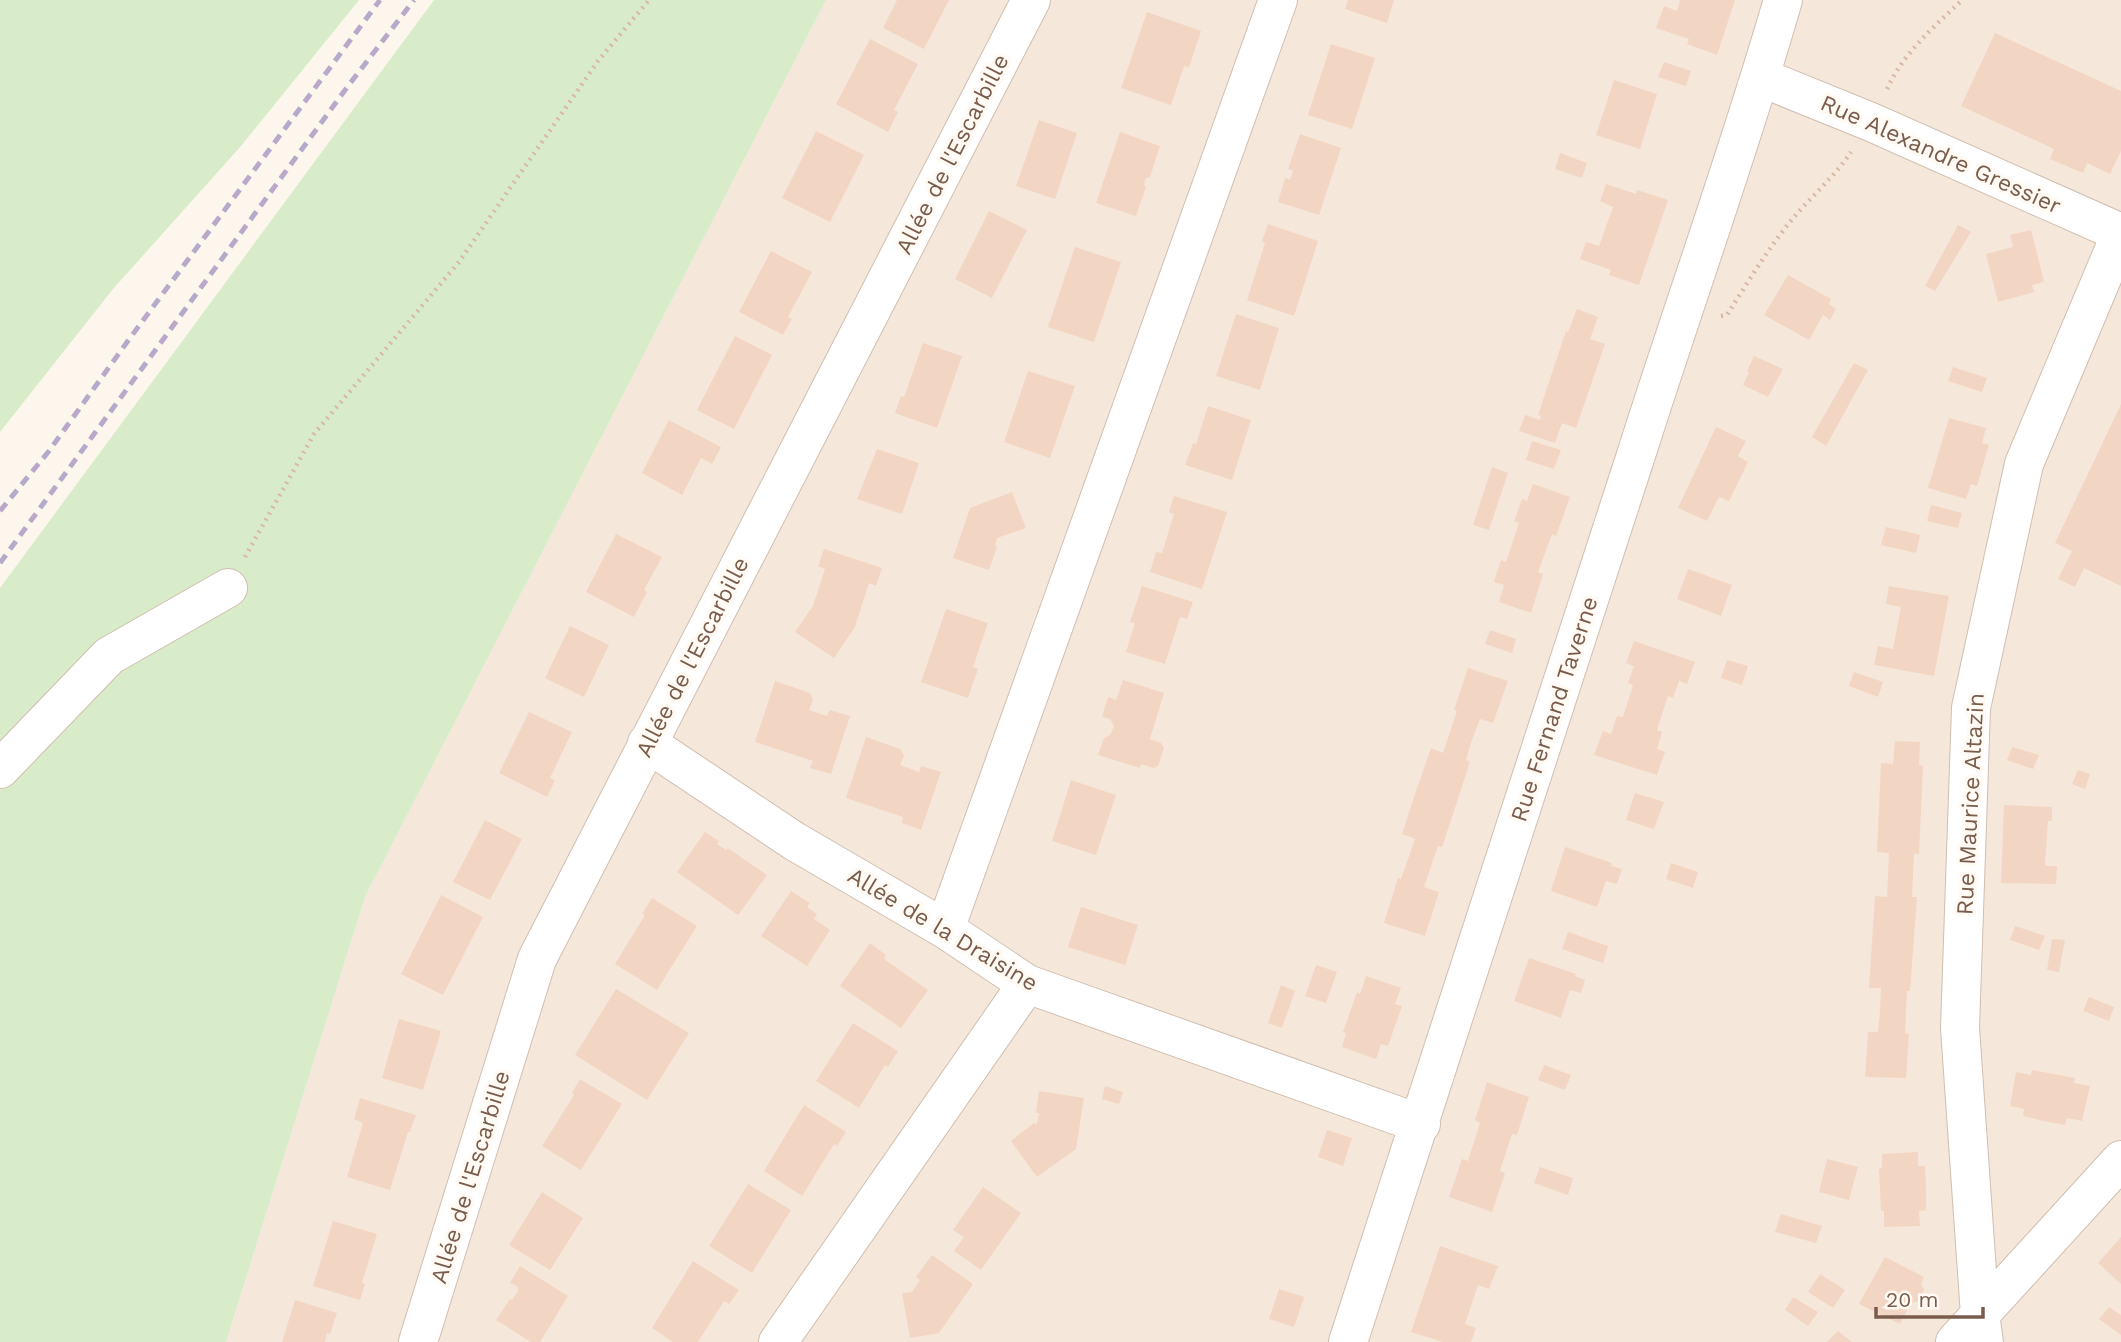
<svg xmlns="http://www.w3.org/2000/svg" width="2121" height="1342" viewBox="0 0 2121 1342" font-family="'Work Sans',sans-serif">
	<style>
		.residential { fill: #f5e8da }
		.green { fill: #d8ecc9 }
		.building { fill: #f3d5c3 }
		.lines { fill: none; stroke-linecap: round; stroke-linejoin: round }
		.minor-casing { stroke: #d1beb0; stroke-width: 40 }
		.path { stroke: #d9b8a5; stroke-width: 4.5; stroke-dasharray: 2 5; stroke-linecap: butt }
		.minor { stroke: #fff; stroke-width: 38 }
		.rail { stroke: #b9a8c9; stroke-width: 5; stroke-dasharray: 10 7; stroke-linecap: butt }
		.labels { text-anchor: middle; stroke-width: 7; stroke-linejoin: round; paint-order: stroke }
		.street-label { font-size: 23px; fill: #7a5c4d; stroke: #fffaf3 }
	</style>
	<rect width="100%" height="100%" fill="#fdf6ec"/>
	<!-- residential -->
	<path class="residential" d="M826 0H2121V1342H226L365 897Z"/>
	<!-- green -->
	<path class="green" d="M0 0H359L241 146 113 289 0 432Z
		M434 0H826L365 897 226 1342H0V588Z"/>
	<!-- building -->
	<path class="building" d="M897 0H949L924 49 883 28Z
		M1348 0H1394L1387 23 1345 9Z
		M1680 0H1735L1717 55 1687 44 1689 39 1656 28 1664 6 1677 11Z
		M1147 12 1201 31 1189 67 1184 66 1171 105 1121 88Z
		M1995 33 2121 91V151L2110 174 2087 163 2083 173 2050 159 2054 149 1961 106Z
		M870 39 918 64 894 110 898 112 888 132 836 104Z
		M1331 44 1375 58 1352 129 1308 115Z
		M1664 62 1691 71 1686 86 1658 77Z
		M1614 80 1657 94 1640 149 1596 135Z
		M1039 120 1077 133 1055 199 1016 186Z
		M816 131 864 155 830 222 782 198Z
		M1120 132 1160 146 1150 177 1146 178 1144 185 1146 187 1136 216 1096 203Z
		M1300 134 1341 148 1319 215 1278 202 1285 178 1290 180 1293 171 1288 169Z
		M1560 153 1587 163 1582 178 1555 169Z
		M1606 184 1636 194 1637 190 1668 200 1639 285 1609 275 1611 270 1580 259 1586 242 1599 246 1613 207 1600 201Z
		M989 211 1027 230 992 298 955 279Z
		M1268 224 1318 241 1294 316 1247 300 1265 243 1262 241Z
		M1958 225 1971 232 1935 291 1925 286Z
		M2031 230 2044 282 2032 285 2034 292 1998 302 1986 254 2013 247 2010 235Z
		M1075 247 1121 262 1094 342 1048 327Z
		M771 251 812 272 788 317 792 319 783 335 739 312Z
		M1788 275 1831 299 1829 304 1836 309 1830 320 1823 315 1809 340 1764 315Z
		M1577 309 1598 317 1590 339 1605 344 1576 428 1562 423 1555 443 1519 431 1525 415 1540 420 1541 416 1538 415 1566 331 1568 332Z
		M1236 314 1279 328 1260 390 1216 376Z
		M735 336 772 355 734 429 697 410Z
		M923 343 962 356 937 428 895 413 901 396 904 397Z
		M1754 356 1783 369 1768 397 1743 385 1749 372 1747 371Z
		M1854 363 1868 370 1826 446 1812 437Z
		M1953 367 1987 378 1982 392 1948 381Z
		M1028 371 1075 386 1050 458 1004 442Z
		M2121 404V586L2084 568 2075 587 2058 579 2072 551 2055 543Z
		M1208 406 1251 420 1232 480 1185 465 1193 443 1196 444Z
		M1949 418 1986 428 1982 443 1989 445 1977 486 1971 484 1966 499 1928 488Z
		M669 420 721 447 712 464 701 458 682 495 642 473Z
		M1716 427 1746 441 1738 456 1748 462 1729 501 1719 497 1707 521 1678 508Z
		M1532 441 1561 450 1554 469 1526 460Z
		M877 449 919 463 902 514 857 499Z
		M1492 467 1508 473 1489 530 1473 525Z
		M1533 484 1570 497 1556 536 1552 534 1538 572 1543 574 1531 613 1499 602 1504 585 1494 582 1501 560 1506 562 1519 523 1514 521 1522 499 1527 501Z
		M1012 492 1026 528 997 538 995 546 997 547 989 570 953 558 970 508Z
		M1174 496 1227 512 1202 589 1150 572 1156 552 1162 553 1174 514 1169 512Z
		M1931 505 1962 513 1958 528 1927 521Z
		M1886 527 1920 535 1916 553 1881 545Z
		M616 534 662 557 644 590 647 592 634 617 586 592Z
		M824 549 882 568 876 586 869 583 855 627 834 658 795 632 813 606 825 569 818 566Z
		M1688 569 1732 585 1721 616 1677 599Z
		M1142 586 1193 602 1187 619 1180 617 1165 664 1126 652 1135 623 1130 622Z
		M1889 586 1949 596 1934 676 1874 665 1878 646 1893 649 1901 607 1886 604Z
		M946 609 988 623 973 667 978 669 968 698 921 682Z
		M570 626 609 645 584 697 545 678Z
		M1490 630 1516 639 1512 653 1485 644Z
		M1634 641 1695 662 1687 684 1679 681 1673 698 1668 696 1657 730 1662 732 1657 749 1665 752 1657 775 1594 755 1603 731 1611 734 1617 716 1623 717 1633 685 1628 683 1634 666 1626 663Z
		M1727 660 1748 666 1742 685 1721 678Z
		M1468 668 1508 681 1493 723 1480 719 1472 740 1466 760 1470 762 1456 805 1442 847 1438 846 1424 887 1439 892 1425 936 1384 923 1398 878 1401 879 1415 839 1402 834 1416 791 1431 748 1443 753 1457 711 1454 710Z
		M1854 672 1883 682 1878 697 1849 686Z
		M1123 680 1164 693 1150 739 1161 743 1164 748 1158 766 1153 768 1141 764 1140 768 1098 755 1104 738 1110 735 1114 726 1110 719 1102 717 1108 697 1116 700Z
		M775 681 810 693 813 700 809 710 827 716 830 710 850 716 831 774 810 768 813 761 755 742Z
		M529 712 572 732 550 778 555 780 547 797 499 773Z
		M866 737 900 749 904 756 900 765 919 772 921 766 941 772 921 830 902 823 903 817 846 798Z
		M1895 741 1920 742 1919 765 1923 766 1919 854H1914L1912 897H1917L1910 991H1907L1905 1033 1909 1034 1906 1078 1865 1077 1868 1032H1878L1880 1011 1881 988H1869L1875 896 1887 897 1889 853 1877 852 1881 763 1893 764Z
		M2012 747 2039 755 2033 769 2007 760Z
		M2078 770 2090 774 2085 789 2072 784Z
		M1071 780 1116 795 1096 855 1052 841Z
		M1635 793 1664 802 1654 829 1626 820Z
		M2004 805 2052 807V821H2048L2045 866H2057L2056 884 2001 883Z
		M485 820 522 839 490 900 453 882Z
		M705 832 719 841 717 844 726 850 728 848 767 875 738 915 677 872Z
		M1565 847 1612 863 1611 866 1622 869 1617 884 1606 881 1597 907 1551 891Z
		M1671 863 1698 872 1693 888 1666 879Z
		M791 891 810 903 807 907 817 914 814 919 830 930 807 966 761 936Z
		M441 895 483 917 443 995 401 974Z
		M652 898 697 926 657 990 615 964 645 915 642 914Z
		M1081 907 1138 925 1125 965 1068 947Z
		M2015 926 2045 936 2039 950 2010 940Z
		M1568 932 1608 946 1603 963 1562 949Z
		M2052 939 2065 940 2059 972 2047 970Z
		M870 943 886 955 884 959 928 990 901 1028 840 986Z
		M1529 958 1576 974 1575 976 1585 980 1581 993 1570 990 1561 1018 1514 1001Z
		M1316 965 1337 972 1326 1003 1305 996Z
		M1366 976 1401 988 1395 1004 1402 1006 1388 1046 1381 1044 1376 1059 1342 1047 1346 1033 1343 1032 1357 992 1360 994Z
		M1281 985 1295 991 1282 1028 1268 1023Z
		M616 989 689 1033 647 1100 575 1055Z
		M2089 997 2114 1007 2109 1021 2083 1011Z
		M399 1019 441 1031 423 1090 382 1078Z
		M853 1023 898 1051 888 1067 885 1065 859 1108 816 1081Z
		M1544 1065 1571 1075 1565 1090 1538 1080Z
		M2032 1070 2075 1078 2074 1083 2090 1086 2082 1121 2067 1118 2065 1125 2044 1121 2023 1116 2024 1109 2010 1106 2016 1072 2031 1075Z
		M580 1079 622 1104 581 1170 542 1146 574 1095 572 1093Z
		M1487 1082 1529 1097 1517 1135 1512 1134 1500 1171 1505 1173 1492 1212 1449 1197 1462 1159 1468 1161 1480 1123 1475 1120Z
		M1105 1086 1123 1092 1119 1104 1102 1099Z
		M1039 1091 1084 1098 1076 1149 1037 1177 1011 1141 1034 1123 1037 1124 1039 1113H1036Z
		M360 1098 416 1115 410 1132H408L390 1190 347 1177 363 1123 354 1119Z
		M804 1105 846 1132 837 1146 834 1144 802 1196 764 1171Z
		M1327 1130 1352 1138 1343 1166 1318 1157Z
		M1918 1152V1166H1925L1926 1190V1210L1919 1211 1920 1226 1884 1227V1211H1881L1879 1169 1882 1168V1154Z
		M1827 1159 1858 1167 1849 1200 1819 1192Z
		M1540 1167 1573 1178 1568 1195 1534 1183Z
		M748 1184 791 1210 752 1273 709 1246Z
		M983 1187 1021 1213 981 1270 954 1251 964 1237 953 1230Z
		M542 1192 583 1218 550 1270 509 1245Z
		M1781 1214 1822 1226 1816 1243 1775 1232Z
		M333 1221 377 1234 362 1283 365 1284 360 1300 313 1286Z
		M2121 1237V1284L2098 1263Z
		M1440 1246 1498 1266 1489 1289 1478 1285 1465 1324 1476 1328 1471 1342H1443L1411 1332Z
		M932 1255 973 1284 939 1333 910 1338 902 1293 912 1292 920 1280 916 1277Z
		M1885 1257 1924 1277 1921 1284 1924 1290 1919 1301 1911 1303 1900 1324 1859 1304Z
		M693 1261 739 1290 729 1304 724 1301 698 1342H673L652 1328Z
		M520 1266 568 1296 540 1342H531L496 1320 510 1299 512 1300 518 1291 517 1286 510 1283Z
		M1820 1274 1845 1290 1833 1308 1808 1292Z
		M1279 1289 1304 1297 1294 1327 1269 1319Z
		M1793 1297 1818 1312 1808 1326 1785 1310Z
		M295 1300 337 1313 330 1334 327 1333 325 1342H282Z
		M2109 1307 2121 1315V1335L2099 1319Z
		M1838 1331 1852 1342H1827Z"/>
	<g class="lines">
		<defs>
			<path id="minor" d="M1760 77 1871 122 2121 233
				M647 743 794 841 945 929 1027 984 1421 1124
				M0 769 109 656 228 588
				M945 929 1278 0
				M418 1342 537 959 1031 0
				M778 1342 1027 984
				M1348 1342C1446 1046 1541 749 1637 452 1685 301 1739 152 1783 0
				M1955 1342 2121 1160
				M1984 1342 1980 1315 1960 1028 1971 708 2024 464 2121 233"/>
		</defs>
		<!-- minor casing -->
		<use href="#minor" class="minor-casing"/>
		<!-- path -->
		<path class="path" d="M1887 89C1904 52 1933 28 1962 0
			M1721 316 1727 315C1748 282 1769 247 1794 217 1813 195 1835 176 1851 152
			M245 557 314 434 459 262 598 61 649 0"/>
		<!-- minor -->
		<use href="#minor" class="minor"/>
		<!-- rail -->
		<path class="rail" d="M0 511 49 451 130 338 380 0
			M0 563 348 86 414 0"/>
	</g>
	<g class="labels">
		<!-- street labels -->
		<g class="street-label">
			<text transform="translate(952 154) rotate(-63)" y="8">Allée de l'Escarbille</text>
			<text transform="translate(1941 154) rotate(24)" y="8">Rue Alexandre Gressier</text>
			<text transform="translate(692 657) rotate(-63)" y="8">Allée de l'Escarbille</text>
			<text transform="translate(1554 709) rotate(-72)" y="8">Rue Fernand Taverne</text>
			<text transform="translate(1970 804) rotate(-87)" y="8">Rue Maurice Altazin</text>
			<text transform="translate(943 929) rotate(31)" y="8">Allée de la Draisine</text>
			<text transform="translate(470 1177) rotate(-73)" y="8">Allée de l'Escarbille</text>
		</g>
	</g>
	<!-- scale -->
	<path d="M1876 1307v10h107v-10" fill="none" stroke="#7a5c4d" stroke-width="3.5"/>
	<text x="1886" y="1307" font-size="21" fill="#7a5c4d" stroke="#fffaf3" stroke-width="5" paint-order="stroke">20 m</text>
</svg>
